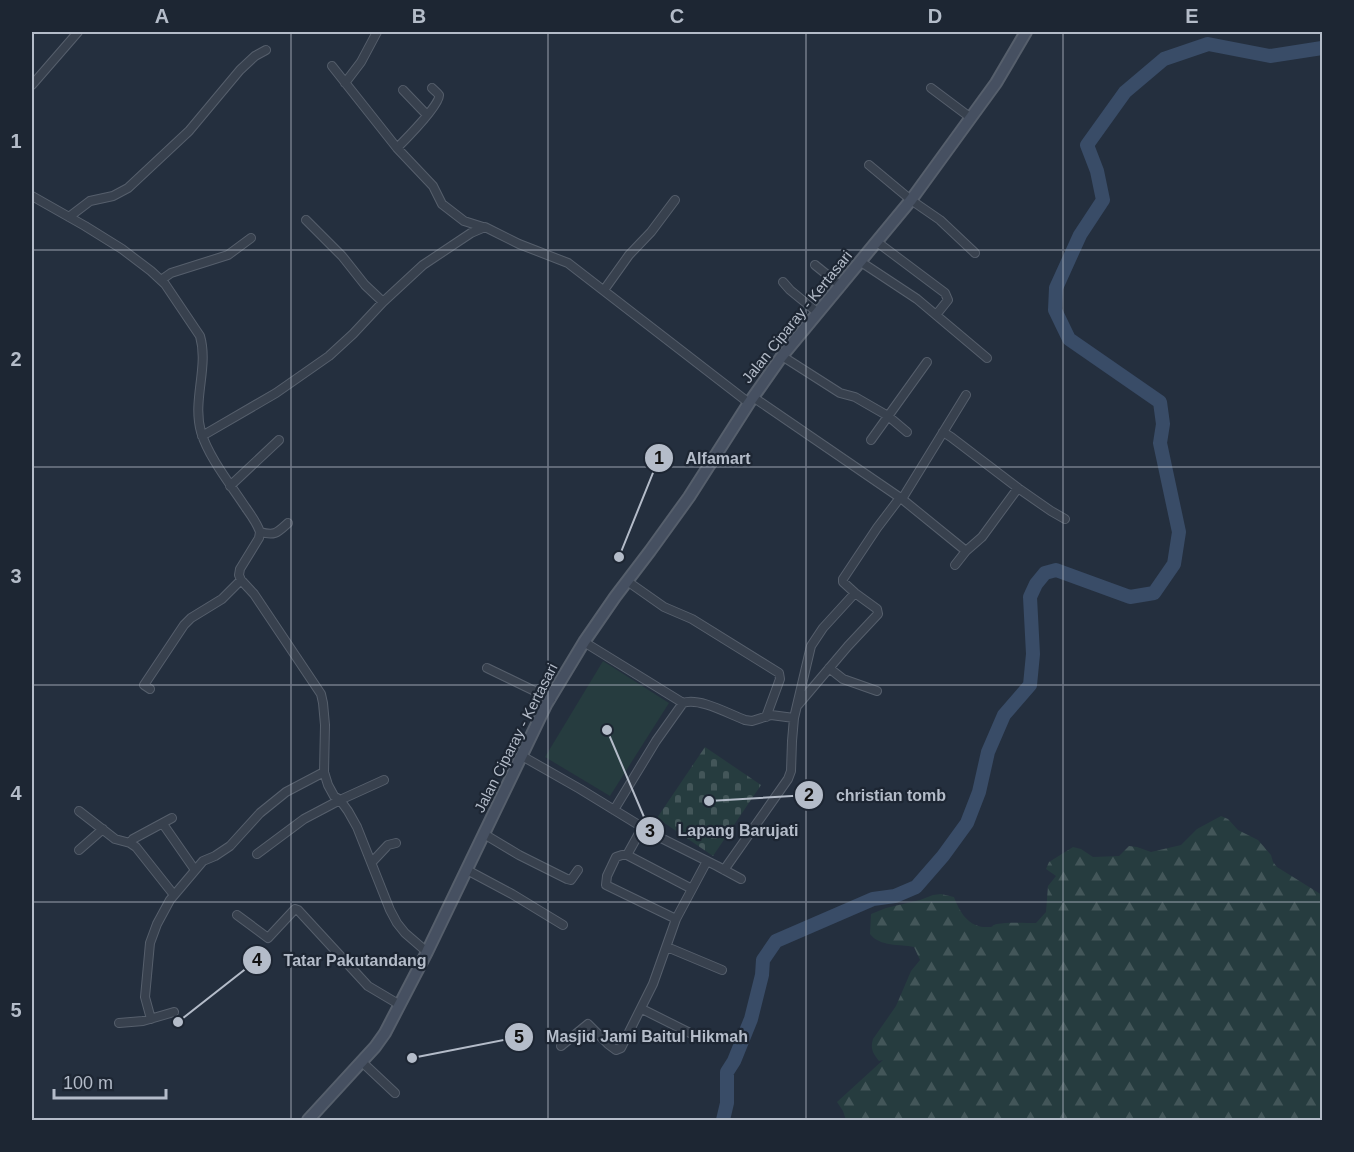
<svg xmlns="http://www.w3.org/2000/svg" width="1354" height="1152" viewBox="0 0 1354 1152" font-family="Helvetica,sans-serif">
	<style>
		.grass { fill: #263c3f }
		.forest { fill: url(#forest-firs) }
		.cemetery { fill: url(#cemetery-stones) }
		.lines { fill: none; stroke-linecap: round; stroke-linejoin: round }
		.river { stroke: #394c67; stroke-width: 14 }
		.street-casing { stroke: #565f6c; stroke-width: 10 }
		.secondary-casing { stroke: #565f6c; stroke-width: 14 }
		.street { stroke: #38414e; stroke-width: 8 }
		.secondary { stroke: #465061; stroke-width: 10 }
		.grid { fill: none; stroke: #b4bcc9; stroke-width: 1.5; stroke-opacity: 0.55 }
		.labels { text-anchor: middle; stroke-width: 4.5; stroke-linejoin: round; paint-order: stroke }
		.street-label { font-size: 15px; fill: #b4bcc9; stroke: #1d2633 }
		.leader { fill: none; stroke: #b4bcc9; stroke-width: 2 }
		.callout-dot { fill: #b4bcc9; stroke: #1d2633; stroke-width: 2 }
		.mark-label { font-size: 18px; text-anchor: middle; font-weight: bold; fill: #111 }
		.callout-label { font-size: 16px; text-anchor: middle; font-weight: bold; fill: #b4bcc9; stroke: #1d2633; stroke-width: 4.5; stroke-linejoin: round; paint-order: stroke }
		.neatline { fill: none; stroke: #b4bcc9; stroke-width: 2 }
		.grid-label { font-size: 20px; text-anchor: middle; font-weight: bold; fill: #b4bcc9 }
	</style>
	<defs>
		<pattern id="forest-firs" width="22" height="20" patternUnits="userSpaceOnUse" patternTransform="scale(1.5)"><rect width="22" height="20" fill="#263c3f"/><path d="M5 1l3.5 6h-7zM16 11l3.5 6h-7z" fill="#435659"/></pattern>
		<pattern id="cemetery-stones" width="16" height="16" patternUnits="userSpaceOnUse" patternTransform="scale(1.5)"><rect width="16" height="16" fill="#263c3f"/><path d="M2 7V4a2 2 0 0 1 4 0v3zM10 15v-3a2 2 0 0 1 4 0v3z" fill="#435659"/></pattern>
	</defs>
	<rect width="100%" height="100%" fill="#242f3e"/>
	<!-- grass -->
	<path class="grass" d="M603 661 669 703 610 796 545 757Z"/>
	<!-- forest -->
	<path class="forest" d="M1221 816 1228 819 1238 830 1258 840 1271 855 1273 862 1277 867 1322 895V1120H846L843 1111 837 1102 883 1060 879 1061C873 1053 870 1049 873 1039L896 1006 911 971 920 960 914 947C900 944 880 947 870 934L871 914 886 908 920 900 933 895 941 894 954 897C960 913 969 928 988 927 996 927 989 926 997 924 1006 922 1026 923 1036 923L1046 912 1048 886 1056 876 1046 869 1049 862 1073 847 1081 849 1093 857 1119 856 1129 846 1137 847 1151 852 1181 845 1197 829Z"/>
	<!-- cemetery -->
	<path class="cemetery" d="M705 747 761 785 713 856 657 818Z"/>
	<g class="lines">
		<!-- river -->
		<path class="river" d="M723 1120 727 1103V1072L734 1061 751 1019 762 975 763 960 776 941 873 899 895 896 916 887 943 856 967 823 979 792 988 752 1004 715 1030 685 1033 654 1030 597 1036 584 1045 573 1056 570 1130 597 1154 593 1174 564 1179 532 1160 443 1163 424 1160 402 1069 339 1055 310 1056 288 1080 235 1103 200 1097 171 1087 145 1125 92 1164 59 1208 44 1270 56 1322 48"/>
		<defs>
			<path id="street" d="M332 66 397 148 433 186 442 204 464 221 483 227
				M345 83 361 62 377 32
				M32 85 78 32
				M931 88 971 118
				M403 90 427 115
				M397 148C405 140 441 104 439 95 438 93 434 90 432 88
				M869 165 911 200 940 220 975 253
				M32 196 85 226 122 249 151 271 165 284 200 336C209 367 192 400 201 432 209 458 231 485 246 508 251 515 257 523 260 532L259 538 240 569 239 575 241 580 254 594 321 694 323 703 325 725 324 772 328 785 334 796 340 800 348 811 357 827 390 910 397 923 405 933 427 952
				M69 217 90 201 113 196 128 188 189 131 240 70 255 56 266 50
				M306 220 342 256 365 285 383 302
				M877 242 945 293 948 300 936 315
				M861 262 917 299 987 358
				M815 265 841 286
				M161 280 171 273 228 255 251 238
				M783 282 790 290 818 313
				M604 290 629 255 651 232 675 200
				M782 356 840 393 855 397 888 416 907 432
				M753 397 902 499 966 551
				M943 432 951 437 1018 488
				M202 436 276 393 329 356 353 334 383 302 423 265 471 233 485 227 519 244 568 263 749 403
				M871 440 927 362
				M230 486 279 440
				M902 499 966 395
				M260 532C275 536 277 533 288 523
				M955 565 966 551 982 537 1018 488 1051 511 1065 519
				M627 581 664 607 692 619 779 673 780 679 766 717
				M584 642 683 703
				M487 668 551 699
				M829 668 843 679 877 691
				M150 689 144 685 184 625 191 618 222 599 241 580
				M798 705 848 646 878 614 877 609 855 593 843 582V579L877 528 899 499
				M522 756 580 789 655 835 717 866 741 879
				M614 810 656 741 683 703C699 697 729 714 745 720L752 721 771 715 794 718
				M79 811 115 839 130 843 136 847 174 895
				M163 824 195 870
				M642 828 627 855 692 889
				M484 834 519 855 567 879 571 880 578 870
				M130 843 133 839 172 818
				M79 850 103 829
				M257 854 304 819 340 800 384 780
				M627 855H622L616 857 607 876 606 885 676 919
				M372 862 388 845 396 843
				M467 870 512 894 563 925
				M724 870 788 779 791 771 792 741 794 718 811 646 823 628 855 593
				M237 915 268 938 295 909 298 910 368 986 400 1005
				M667 947 722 970
				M642 1009 694 1035
				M151 1019 145 997 150 943 157 924 170 900 203 861 215 856 230 846 260 813 286 792 324 772
				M119 1023 143 1021 174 1012
				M561 1046 588 1024 608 1044 616 1050 621 1048 653 984 676 919 707 861
				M362 1062 395 1093"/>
			<path id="secondary" d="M308 1120 375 1047 385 1033 427 952 546 705 584 642 615 597 650 551 689 497 749 403 782 356 911 200 996 83 1026 32"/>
		</defs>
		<!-- street casing -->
		<use href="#street" class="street-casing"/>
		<!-- secondary casing -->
		<use href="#secondary" class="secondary-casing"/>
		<!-- street -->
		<use href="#street" class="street"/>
		<!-- secondary -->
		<use href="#secondary" class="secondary"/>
	</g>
	<!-- grid -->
	<path class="grid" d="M291 32V1120M548 32V1120M806 32V1120M1063 32V1120M32 250H1322M32 467H1322M32 685H1322M32 902H1322"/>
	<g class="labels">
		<!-- street labels -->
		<g class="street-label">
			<text transform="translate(797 317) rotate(-51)" y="5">Jalan Ciparay - Kertasari</text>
			<text transform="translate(516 738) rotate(-63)" y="5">Jalan Ciparay - Kertasari</text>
		</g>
	</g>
	<!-- callouts -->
	<path class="leader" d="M619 557L659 458M709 801L809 795M607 730L650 831M178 1022L257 960M412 1058L519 1037"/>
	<g class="callout-dot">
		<circle cx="619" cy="557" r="6"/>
		<circle cx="709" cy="801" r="6"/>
		<circle cx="607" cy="730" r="6"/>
		<circle cx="178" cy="1022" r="6"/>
		<circle cx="412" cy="1058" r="6"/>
		<circle cx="659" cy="458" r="15"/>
		<circle cx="809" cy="795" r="15"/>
		<circle cx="650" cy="831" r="15"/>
		<circle cx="257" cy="960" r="15"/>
		<circle cx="519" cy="1037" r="15"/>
	</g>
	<g class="mark-label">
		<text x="659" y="464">1</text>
		<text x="809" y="801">2</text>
		<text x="650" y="837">3</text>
		<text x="257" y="966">4</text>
		<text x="519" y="1043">5</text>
	</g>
	<g class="callout-label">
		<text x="718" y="464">Alfamart</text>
		<text x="891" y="801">christian tomb</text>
		<text x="738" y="836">Lapang Barujati</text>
		<text x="355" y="966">Tatar Pakutandang</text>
		<text x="647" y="1042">Masjid Jami Baitul Hikmah</text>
	</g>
	<!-- border -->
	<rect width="1354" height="1152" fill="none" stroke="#1d2633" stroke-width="66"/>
	<!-- scale -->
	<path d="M54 1089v9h112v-9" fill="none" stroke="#b4bcc9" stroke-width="3"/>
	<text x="63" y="1089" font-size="18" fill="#b4bcc9" stroke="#1d2633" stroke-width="4.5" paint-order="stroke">100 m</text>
	<rect x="33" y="33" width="1288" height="1086" class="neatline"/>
	<g class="grid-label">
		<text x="162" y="23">A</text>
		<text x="419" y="23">B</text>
		<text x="677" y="23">C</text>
		<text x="935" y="23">D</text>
		<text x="1192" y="23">E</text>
		<text x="16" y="148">1</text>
		<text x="16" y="366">2</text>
		<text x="16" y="583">3</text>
		<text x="16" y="800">4</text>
		<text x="16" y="1017">5</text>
	</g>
</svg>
